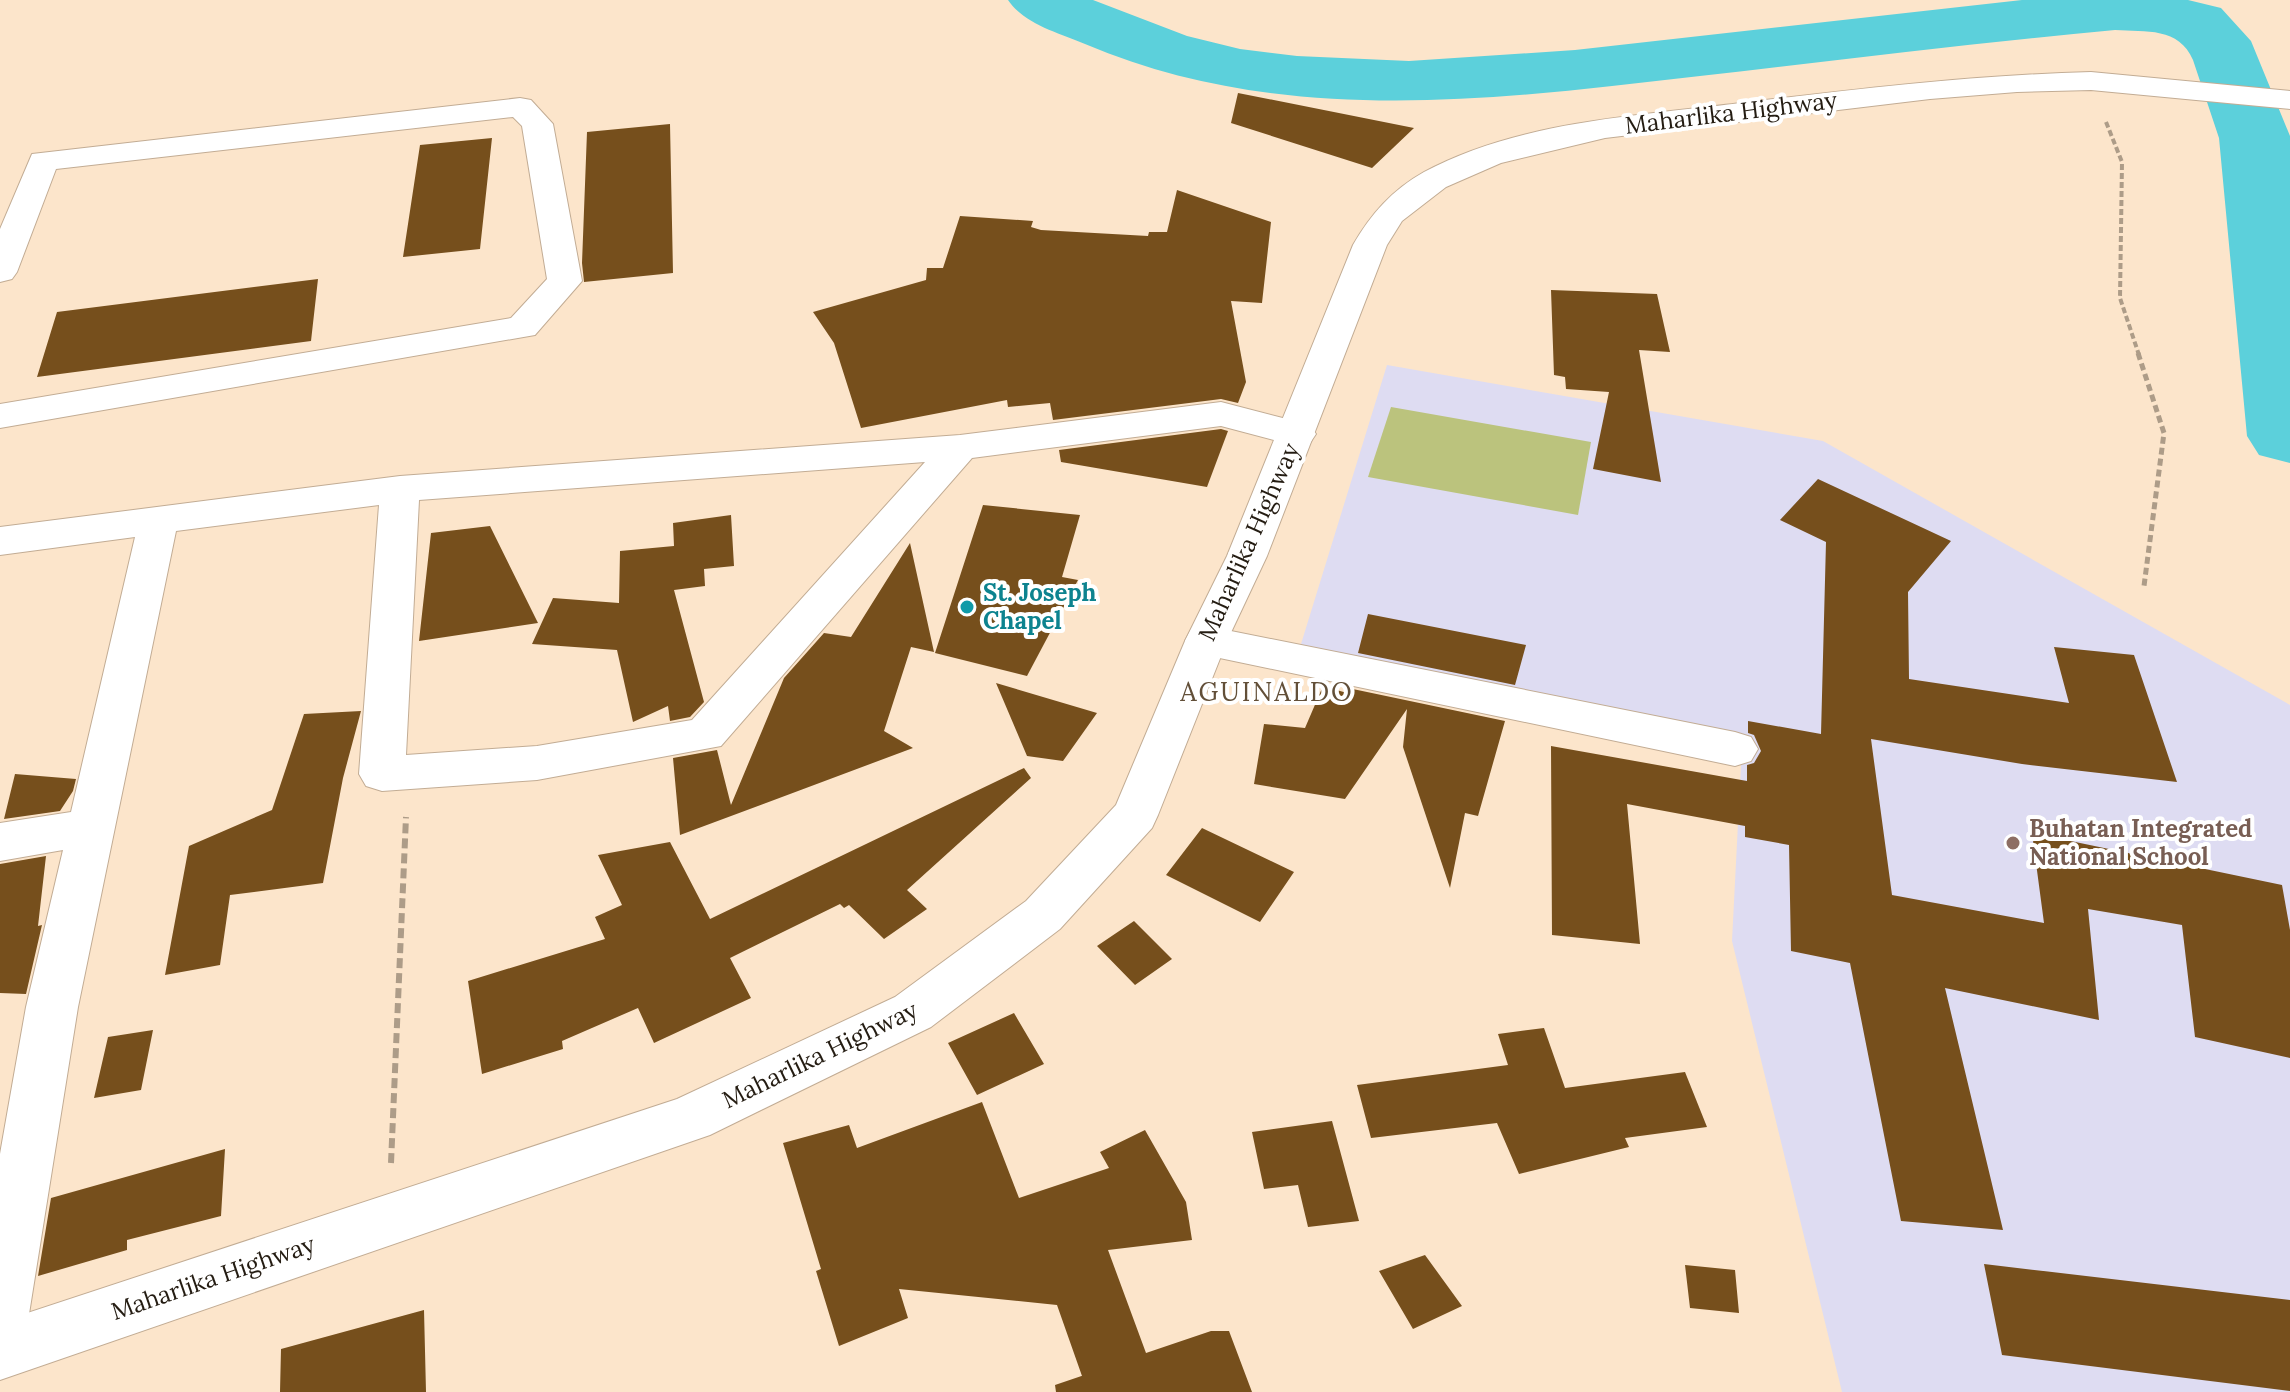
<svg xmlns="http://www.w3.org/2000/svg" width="2290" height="1392" viewBox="0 0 2290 1392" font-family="Lora,serif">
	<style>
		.education { fill: #dedcf2 }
		.green { fill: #bbc37d }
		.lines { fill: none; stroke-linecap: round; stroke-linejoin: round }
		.river { fill: #5cd0db; fill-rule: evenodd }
		.building { fill: #764f1c }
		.minor-casing { stroke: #c2ac94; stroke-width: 2 }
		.highway-casing { stroke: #c2ac94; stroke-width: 2 }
		.path-far2 { stroke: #ad9c88; stroke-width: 4; stroke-dasharray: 6 3; stroke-linecap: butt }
		.path-far1 { stroke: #ad9c88; stroke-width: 5; stroke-dasharray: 7 4; stroke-linecap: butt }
		.path { stroke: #ad9c88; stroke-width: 6; stroke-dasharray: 10 5; stroke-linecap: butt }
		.minor { fill: #fff; fill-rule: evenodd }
		.highway { fill: #fff; fill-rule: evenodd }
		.culture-dot { fill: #0f9aa8; stroke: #fff; stroke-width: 3 }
		.education-dot { fill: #8d6e63; stroke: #fff; stroke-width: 3 }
		.labels { text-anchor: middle; stroke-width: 8; stroke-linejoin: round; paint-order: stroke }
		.street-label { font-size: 24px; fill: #241c12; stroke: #fff }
		.culture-label { font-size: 24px; font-weight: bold; fill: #0d838f; stroke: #fff; text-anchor: start }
		.education-label { font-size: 24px; font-weight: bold; fill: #785e54; stroke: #fff; text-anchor: start }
		.neighbourhood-label { font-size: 26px; letter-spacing: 2px; fill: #624f38; stroke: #fff }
	</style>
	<rect width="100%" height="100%" fill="#fce5cb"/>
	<!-- education -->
	<path class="education" d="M1387 365 1823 441 2290 705V1392H1842L1732 941 1742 745 1297 657Z"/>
	<!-- green -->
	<path class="green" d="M1391 407 1591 442 1578 515 1368 477Z"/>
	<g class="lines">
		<!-- river -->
		<path class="river" d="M1008 0H1093L1187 36 1240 49 1297 56 1409 61 1575 50 2022 0H2188L2221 8 2251 41 2290 136V463L2259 455 2247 436 2219 138 2193 60C2179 27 2146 32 2115 30 1976 43 1838 60 1700 76 1493 100 1283 128 1085 44 1059 33 1024 24 1008 0Z"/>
	</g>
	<!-- building -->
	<path class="building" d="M1238 93 1414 128 1372 168 1231 123Z
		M670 124 673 273 584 282 582 263 587 132Z
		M492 138 480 249 403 257 420 145Z
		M1177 190 1271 222 1262 303 1231 301 1246 382 1238 403 1221 399 1053 420 1050 403 1008 407 1007 400 861 428 834 343 813 312 926 280 927 268H943L960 216 1033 221 1031 227 1041 230 1148 236 1149 232H1167Z
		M318 279 311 341 37 377 57 312Z
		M1551 290 1657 294 1670 352 1639 350 1661 482 1593 469 1609 392 1566 389 1565 377 1554 375Z
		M1221 429 1228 431 1207 487 1061 462 1059 450Z
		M1818 479 1951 541 1908 592 1909 679 2069 703 2054 647 2134 655 2177 782 2022 764 1871 739 1892 895 2044 923 2032 833 2282 885 2290 930V1058L2195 1037 2182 925 2088 909 2099 1020 1945 988 2003 1230 1901 1221 1850 963 1791 951 1789 845 1745 837V826L1627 804 1640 944 1552 935 1551 746 1747 781V765L1754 763 1761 751 1754 735 1748 733V721L1821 734 1826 542 1780 520Z
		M983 505 1080 515 1062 577 1078 580 1027 676 935 653Z
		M731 515 734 566 704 569 705 586 674 590 704 702 690 717 670 721 668 706 633 722 617 650 532 644 553 598 619 603 620 551 674 546 673 523Z
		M490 526 538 623 419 641 431 533Z
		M910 543 934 652 911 647 884 731 913 748 680 835 673 758 717 750 731 805 784 678 824 633 851 637Z
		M1368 614 1526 645 1515 685 1358 653Z
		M996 683 1097 713 1063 761 1027 756Z
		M1323 686 1347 693 1348 688 1505 721 1478 816 1465 813 1450 888 1403 747 1407 709 1345 799 1254 784 1264 724 1305 728Z
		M361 711 343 778 323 883 230 895 220 965 165 975 189 846 272 810 304 714Z
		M1024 768 1031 778 907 890 927 909 884 939 849 905 844 908 840 904 730 958 751 998 654 1043 638 1008 562 1041 563 1049 482 1074 468 981 605 939 595 917 622 905 598 855 670 842 710 919Z
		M15 774 76 779 73 791 60 811 4 819Z
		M1202 828 1294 872 1260 922 1166 875Z
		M46 856 38 926 42 925 26 994 0 993V864Z
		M1134 921 1172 959 1135 985 1097 946Z
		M1014 1013 1044 1064 977 1095 948 1043Z
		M1544 1028 1565 1088 1685 1072 1707 1127 1625 1138 1629 1147 1519 1174 1497 1123 1371 1138 1357 1085 1508 1065 1498 1034Z
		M153 1030 141 1090 94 1098 108 1037Z
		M982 1102 1019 1198 1109 1168 1100 1152 1145 1130 1186 1202 1192 1240 1108 1250 1146 1353 1211 1331H1229L1252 1392H1056L1055 1385 1108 1367 1082 1376 1057 1305 899 1289 908 1318 839 1346 816 1271 821 1269 783 1143 849 1125 857 1148Z
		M1332 1121 1359 1221 1308 1227 1298 1185 1264 1189 1252 1132Z
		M225 1149 221 1216 127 1240V1250L38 1276 51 1198Z
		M1425 1255 1462 1306 1413 1329 1379 1271Z
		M1984 1264 2290 1300V1391L2002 1355Z
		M1685 1265 1735 1270 1739 1313 1690 1308Z
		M424 1310 426 1392H280L281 1349Z"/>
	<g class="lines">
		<defs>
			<path id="minor" d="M520 98 531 100 553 124 582 281 535 335 0 428V404L511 318 547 279 522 126 513 117 56 169 17 272 12 279 0 282V229L32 154Z
				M1221 402 1310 425 1316 434 1310 443 1297 446 1221 426 972 458 721 746 537 780 382 791 366 786 359 774 379 505 176 531 78 1007 29 1314 20 1334 0 1342V1154L26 1007 63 850 0 861V823L71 812 135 537 0 555V527L400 476 960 435ZM925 462 692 720 537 746 406 755 419 500Z
				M1206 626 1735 732 1751 737 1758 749 1751 761 1735 766 1191 652 1185 641 1191 630Z"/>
			<path id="highway" d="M2091 72 2290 91V109L2091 90 2017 92 1930 99 1605 138 1501 163 1446 187 1402 221 1387 245 1267 556 1227 641 1158 815 1152 828 1060 929 931 1027 710 1135 0 1380V1322L677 1099 895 997 1026 901 1116 805 1185 641 1227 556 1353 245C1371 214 1392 190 1424 172 1519 121 1637 116 1741 103 1858 89 1974 75 2091 72Z"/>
		</defs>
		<!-- minor casing -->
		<use href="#minor" class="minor-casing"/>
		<!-- highway casing -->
		<use href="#highway" class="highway-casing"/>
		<!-- path-far2 -->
		<path class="path-far2" d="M2106 122 2122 162 2120 298 2139 355"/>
		<!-- path-far1 -->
		<path class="path-far1" d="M2138 353 2164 433 2144 586"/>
		<!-- path -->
		<path class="path" d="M391 1163 406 817"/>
		<!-- minor -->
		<use href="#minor" class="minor"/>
		<!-- highway -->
		<use href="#highway" class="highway"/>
	</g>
	<!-- markers -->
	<circle class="culture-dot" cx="967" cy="607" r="8"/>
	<circle class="education-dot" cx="2013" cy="843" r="8"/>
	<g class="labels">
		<!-- street labels -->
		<g class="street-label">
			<text transform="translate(1731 113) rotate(-7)" y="8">Maharlika Highway</text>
			<text transform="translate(1249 542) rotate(-66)" y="8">Maharlika Highway</text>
			<text transform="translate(820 1055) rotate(-26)" y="8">Maharlika Highway</text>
			<text transform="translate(213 1278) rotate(-19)" y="8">Maharlika Highway</text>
		</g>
		<!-- culture labels -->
		<g class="culture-label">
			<text x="983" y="601">St. Joseph<tspan x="983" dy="28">Chapel</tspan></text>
		</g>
		<!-- education labels -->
		<g class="education-label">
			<text x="2029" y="837">Buhatan Integrated<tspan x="2029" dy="28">National School</tspan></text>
		</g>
		<!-- neighbourhood labels -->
		<g class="neighbourhood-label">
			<text x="1267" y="701">AGUINALDO</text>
		</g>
	</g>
</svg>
